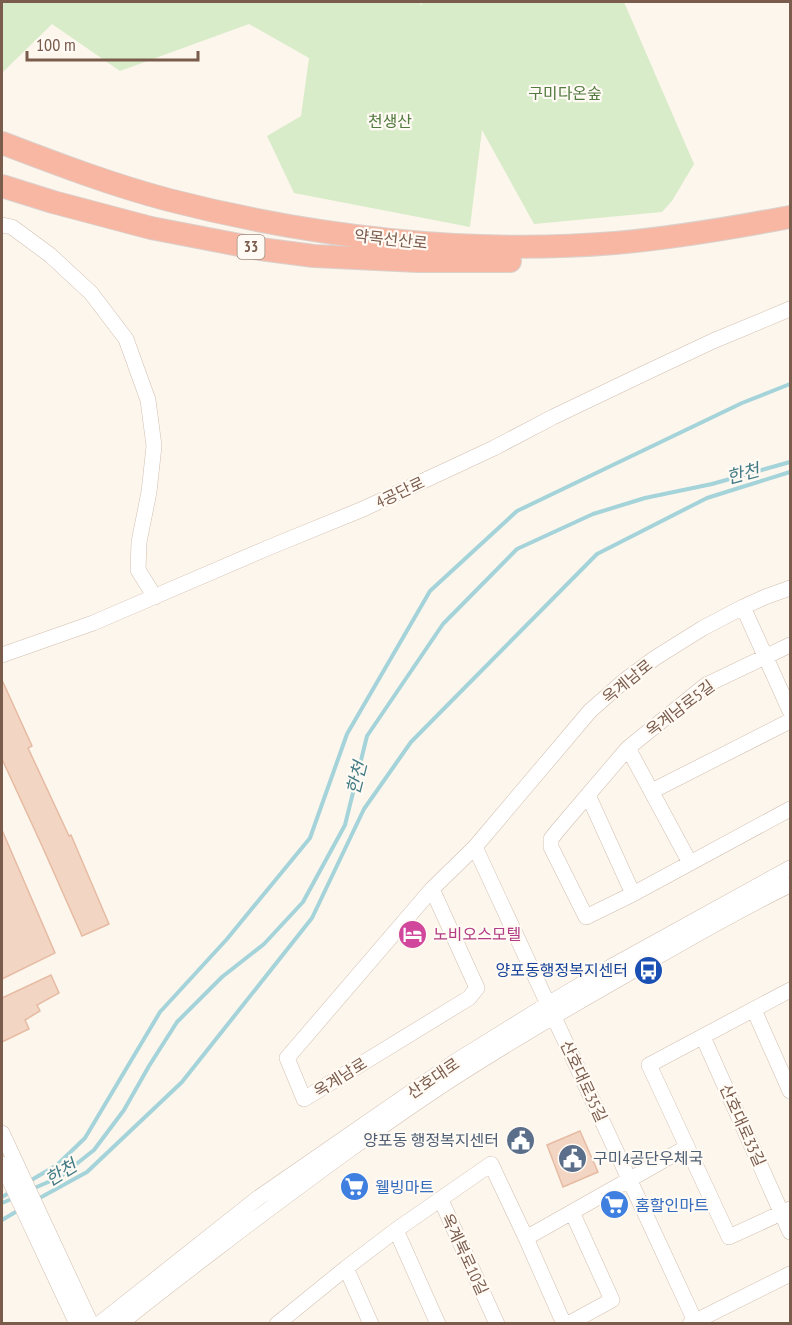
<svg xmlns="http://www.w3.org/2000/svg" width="792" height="1325" viewBox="0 0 792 1325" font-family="'PT Sans Narrow','Noto Sans KR',sans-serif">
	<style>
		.green { fill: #d8ecc9 }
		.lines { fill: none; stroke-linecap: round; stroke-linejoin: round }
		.stream { stroke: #a5d3da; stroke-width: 4 }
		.building { fill: #f3d5c3; stroke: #e6bba3; stroke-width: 1.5 }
		.minor-casing { stroke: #d1beb0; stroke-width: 16 }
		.highway-casing { stroke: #dad1cd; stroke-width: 24 }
		.minor { stroke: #fff; stroke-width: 15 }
		.highway { stroke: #f7b7a3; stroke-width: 22 }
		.labels { text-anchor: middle; stroke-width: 4.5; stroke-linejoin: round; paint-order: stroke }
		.shield { fill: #fffaf3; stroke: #a28b7f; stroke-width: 1.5 }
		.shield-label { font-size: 15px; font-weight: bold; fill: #7a5c4d }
		.park-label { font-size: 16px; fill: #537a41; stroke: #fffaf3 }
		.street-label { font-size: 16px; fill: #7a5c4d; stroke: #fffaf3 }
		.hotel-label { font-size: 16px; fill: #b23c85; stroke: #fffaf3; text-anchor: start }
		.transit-label { font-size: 16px; fill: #164399; stroke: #fffaf3; text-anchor: end }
		.service-label { font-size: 16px; fill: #4e5e75; stroke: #fffaf3; text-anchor: end }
		.shop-label { font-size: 16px; fill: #366cbe; stroke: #fffaf3; text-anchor: start }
		.water-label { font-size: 18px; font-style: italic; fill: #437c86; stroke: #fffaf3 }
	</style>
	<rect width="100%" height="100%" fill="#fdf6ec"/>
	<!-- green -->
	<path class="green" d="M2 2H419L422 6 421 2H624L694 164 672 201 662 212 534 224 482 130 470 227 294 193 267 136 301 116 309 58 249 24 120 71 52 24 2 73Z"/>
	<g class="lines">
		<!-- stream -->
		<path class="stream" d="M28 1182 57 1165 85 1138 160 1012 227 939 310 838 347 734 430 591 517 511 742 403 790 384
			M32 1189 60 1177 94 1150 124 1110 149 1066 177 1022 222 977 264 944 303 902 345 825 367 736 443 624 517 549 593 514 645 498 712 484 790 462
			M2 1197 11 1192
			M36 1200 87 1172 182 1082 312 918 364 809 411 742 597 554 707 498 790 472
			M2 1203 14 1198
			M2 1220 19 1210"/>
	</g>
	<!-- building -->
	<path class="building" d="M2 680 32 746 28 748 69 836 71 835 109 924 82 936 43 848 2 759Z
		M2 830 55 953 2 979Z
		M51 975 59 993 37 1005 40 1011 25 1020 29 1029 2 1042V998Z
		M580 1131 598 1172 563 1187 547 1145Z"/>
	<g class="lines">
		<defs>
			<path id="minor" d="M2 225 12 227 50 255 91 293 126 339 148 400 154 446 149 492 139 542 138 570 155 597
				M743 607 790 711
				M790 645 706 685 628 748 558 830 551 839V847L586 917 633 894 790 809
				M2 655 93 623 270 547 363 509 494 448 553 417 645 373 713 341 790 309
				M628 748 690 863
				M652 791 790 721
				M588 795 633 894
				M475 847 695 1321
				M432 889 477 988 469 998 304 1099 287 1058 432 889 475 847 590 711 624 681 655 658 703 628 743 607 765 597 790 588
				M790 990 649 1065 729 1237 790 1209
				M754 1010 790 1091
				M703 1037 790 1232
				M2 1133 91 1324
				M2 1164 77 1324
				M441 1200 497 1324
				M396 1230 438 1324
				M526 1238 687 1147
				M346 1268 371 1324
				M99 1324 258 1198 456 1061 548 1004 614 965 790 868
				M120 1324C163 1289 206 1257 249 1224 316 1174 383 1124 452 1079 511 1041 571 1006 631 972 683 942 736 911 790 885
				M277 1324 346 1268 396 1230 491 1164 526 1238 564 1324
				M568 1324 612 1300 572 1212
				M690 1324 790 1274"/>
			<path id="highway" d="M2 143C57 164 112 185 169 200 312 237 468 255 615 243 674 238 732 228 790 217
				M2 186 53 202 151 228 260 249 314 256 418 261H510"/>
		</defs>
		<!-- minor casing -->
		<use href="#minor" class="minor-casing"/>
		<!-- highway casing -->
		<use href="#highway" class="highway-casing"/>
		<!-- minor -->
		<use href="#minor" class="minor"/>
		<!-- highway -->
		<use href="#highway" class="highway"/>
	</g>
	<!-- icons -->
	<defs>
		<symbol id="hotel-disc" viewBox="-11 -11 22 22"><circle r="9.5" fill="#d1479c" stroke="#fffaf3"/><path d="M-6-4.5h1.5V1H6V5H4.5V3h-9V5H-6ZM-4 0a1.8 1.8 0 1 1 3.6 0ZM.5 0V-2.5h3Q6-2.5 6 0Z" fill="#fff"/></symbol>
		<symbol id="bus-disc" viewBox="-11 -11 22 22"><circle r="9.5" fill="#1a4fb4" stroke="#fffaf3"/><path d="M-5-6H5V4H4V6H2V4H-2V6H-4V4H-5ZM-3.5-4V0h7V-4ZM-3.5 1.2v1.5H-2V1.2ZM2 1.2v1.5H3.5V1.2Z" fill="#fff"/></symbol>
		<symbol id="civic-disc" viewBox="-11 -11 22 22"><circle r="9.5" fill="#5c6f8a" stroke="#fffaf3"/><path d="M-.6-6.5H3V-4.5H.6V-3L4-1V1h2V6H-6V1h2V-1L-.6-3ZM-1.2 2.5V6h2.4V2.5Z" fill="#fff"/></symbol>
		<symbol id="supermarket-disc" viewBox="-11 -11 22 22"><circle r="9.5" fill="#3f7fe0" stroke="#fffaf3"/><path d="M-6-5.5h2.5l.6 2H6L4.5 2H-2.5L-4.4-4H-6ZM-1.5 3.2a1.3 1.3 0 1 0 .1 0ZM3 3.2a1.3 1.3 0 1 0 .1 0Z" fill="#fff"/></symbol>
	</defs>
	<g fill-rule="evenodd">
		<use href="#hotel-disc" x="396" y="918" width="33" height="33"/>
		<use href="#bus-disc" x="632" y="954" width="33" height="33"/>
		<use href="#civic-disc" x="504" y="1124" width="33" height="33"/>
		<use href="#civic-disc" x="556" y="1142" width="33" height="33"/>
		<use href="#supermarket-disc" x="338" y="1170" width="33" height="33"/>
		<use href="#supermarket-disc" x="598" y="1188" width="33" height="33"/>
	</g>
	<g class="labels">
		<!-- shield labels -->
		<rect class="shield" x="237.5" y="235" width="27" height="24" rx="4.5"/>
		<g class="shield-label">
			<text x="251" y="252">33</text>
		</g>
		<!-- park labels -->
		<g class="park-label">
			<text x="565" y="99">구미다온숲</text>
			<text x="390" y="127">천생산</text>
		</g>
		<!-- street labels -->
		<g class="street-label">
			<text transform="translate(391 239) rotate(6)" y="6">약목선산로</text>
			<text transform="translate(400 492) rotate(-25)" y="6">4공단로</text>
			<text transform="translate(627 681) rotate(-39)" y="6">옥계남로</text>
			<text transform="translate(680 708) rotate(-37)" y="6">옥계남로5길</text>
			<text transform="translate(340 1077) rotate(-32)" y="6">옥계남로</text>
			<text transform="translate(433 1078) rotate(-34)" y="6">산호대로</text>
			<text transform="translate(584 1081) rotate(65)" y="6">산호대로35길</text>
			<text transform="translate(743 1125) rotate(66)" y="6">산호대로33길</text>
			<text transform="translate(465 1254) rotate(65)" y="6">옥계북로10길</text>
		</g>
		<!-- hotel labels -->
		<g class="hotel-label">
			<text x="433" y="940">노비오스모텔</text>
		</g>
		<!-- transit labels -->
		<g class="transit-label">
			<text x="628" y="976">양포동행정복지센터</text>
		</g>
		<!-- service labels -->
		<g class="service-label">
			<text x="499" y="1146">양포동 행정복지센터</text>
			<text x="593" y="1164" text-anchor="start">구미4공단우체국</text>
		</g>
		<!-- shop labels -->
		<g class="shop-label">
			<text x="375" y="1193">웰빙마트</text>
			<text x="635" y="1211">홈할인마트</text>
		</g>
		<!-- water labels -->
		<g class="water-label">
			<text transform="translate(743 474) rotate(-15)" y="6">한천</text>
			<text transform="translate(357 778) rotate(-76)" y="6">한천</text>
			<text transform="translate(61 1173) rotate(-32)" y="6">한천</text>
		</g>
	</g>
	<!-- border -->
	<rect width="792" height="1325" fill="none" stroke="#7a5c4d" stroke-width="6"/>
	<!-- scale -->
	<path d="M27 51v9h171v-9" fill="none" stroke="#7a5c4d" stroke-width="3"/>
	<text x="36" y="51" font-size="18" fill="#7a5c4d" stroke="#fffaf3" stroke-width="4.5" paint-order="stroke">100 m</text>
</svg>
